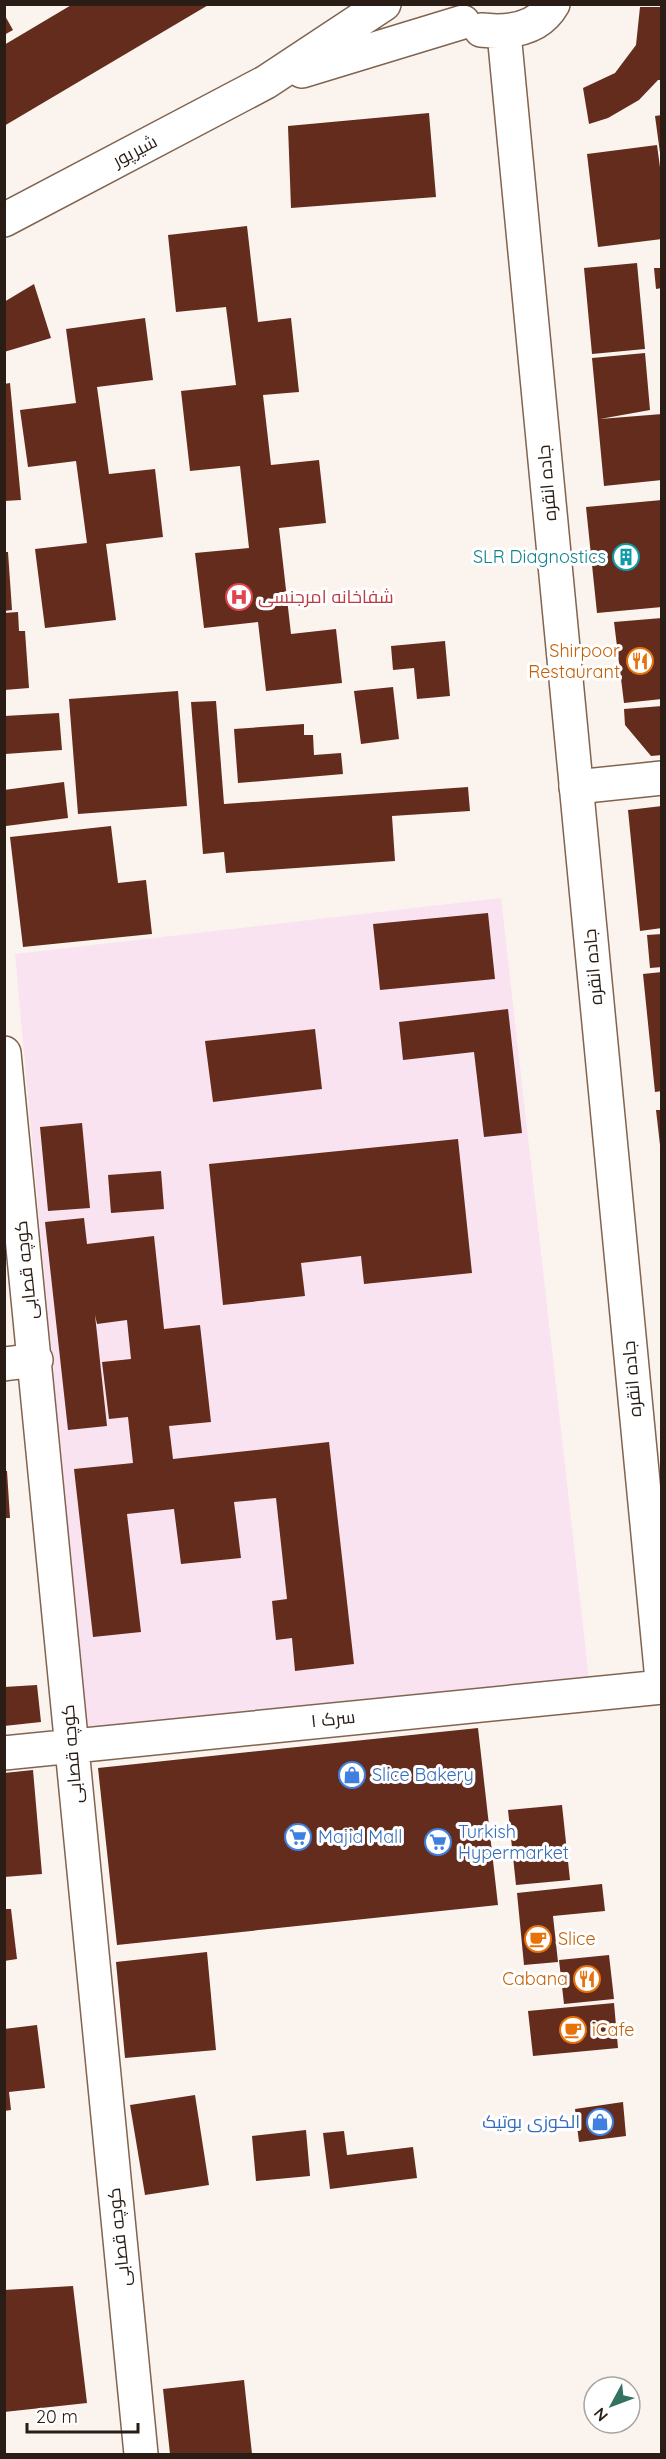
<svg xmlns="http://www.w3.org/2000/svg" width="666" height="2459" viewBox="0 0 666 2459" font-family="Quicksand,Cairo,sans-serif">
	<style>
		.commercial { fill: #f9e3f1 }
		.building { fill: #642c1c }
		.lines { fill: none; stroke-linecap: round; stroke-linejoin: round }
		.minor-casing { stroke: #816450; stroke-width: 36 }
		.major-casing { stroke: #816450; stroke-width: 36 }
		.minor { stroke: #fff; stroke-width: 33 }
		.major { stroke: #fff; stroke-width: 33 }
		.labels { text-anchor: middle; stroke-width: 6; stroke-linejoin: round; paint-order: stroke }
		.street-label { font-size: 18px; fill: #291d15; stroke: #fff }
		.culture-label { font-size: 18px; fill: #0d838f; stroke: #fff; text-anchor: end }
		.health-label { font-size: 18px; fill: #be3a42; stroke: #fff; text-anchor: start }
		.food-label { font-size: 18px; fill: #c56008; stroke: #fff; text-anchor: end }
		.shop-label { font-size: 18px; fill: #366cbe; stroke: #fff; text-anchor: start }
	</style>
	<rect width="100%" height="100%" fill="#faf3ee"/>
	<!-- commercial -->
	<path class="commercial" d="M501 898 589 1679 86 1732 15 954Z"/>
	<!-- building -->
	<path class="building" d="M73 4H210L4 126V45Z
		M640 7H662V80H658L639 100 608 118 589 124 583 88 615 73 636 45Z
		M4 14 13 30 4 35Z
		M429 113 436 197 291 208 288 126Z
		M662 115V153H660L655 116Z
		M657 145 662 182V239L598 247 587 154Z
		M247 226 258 322 291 318 299 392 263 395 271 465 319 460 326 523 279 528 291 634 336 629 342 683 266 691 258 622 204 628 195 553 249 548 240 466 190 471 181 391 236 385 226 307 176 312 168 235Z
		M637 263 645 349 592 354 584 268Z
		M654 268H662V288L656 289Z
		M34 284 51 338 4 352V302Z
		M145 318 153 380 97 387 109 474 155 469 163 537 106 544 116 620 45 628 35 549 87 543 76 461 28 467 20 410 76 403 66 329Z
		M645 353 650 410 600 419 662 414V480L604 486 592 358Z
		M10 383 21 500 4 501V384Z
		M662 500V607L597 613 586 507Z
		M4 552H8L12 610 4 611Z
		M18 612 19 631H25L29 688 4 690V613Z
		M662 618V699L624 703 614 622Z
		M445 641 450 696 417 699 414 668 393 670 391 646Z
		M393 687 399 739 361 744 354 691Z
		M178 691 187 806 78 814 69 699Z
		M216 701 224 804 468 787 470 811 392 816 395 861 226 873 224 852 203 854 191 702Z
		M662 706V755L651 756 625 725 624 709Z
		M59 713 62 750 5 754 4 716Z
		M304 724V735H313L314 755 341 753 343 774 238 783 234 729Z
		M64 782 68 818 6 826 4 790Z
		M662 806V928L640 931 628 810Z
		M111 826 118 883 146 880 152 934 23 947 10 837Z
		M488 913 495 979 380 990 373 924Z
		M662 934V967L650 968 647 935Z
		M662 972V1091L655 1092 643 974Z
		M508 1009 522 1133 484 1137 474 1052 403 1060 399 1022Z
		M315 1029 322 1089 213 1102 205 1041Z
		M656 1110H662V1145H660Z
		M82 1123 90 1208 48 1211 40 1127Z
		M458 1139 472 1273 364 1284 361 1256 301 1263 305 1296 223 1305 209 1164Z
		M161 1171 164 1209 111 1213 108 1175Z
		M84 1218 87 1244 154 1236 164 1329 200 1325 211 1422 169 1426 173 1459 329 1442 354 1664 295 1671 292 1638 276 1640 272 1601 287 1599 276 1498 234 1502 241 1558 181 1564 174 1509 127 1514 141 1632 93 1637 74 1469 133 1463 128 1417 109 1419 102 1362 131 1359 127 1320 97 1324 95 1315 107 1426 68 1430 45 1222Z
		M4 1471H7L10 1518H4Z
		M37 1685 41 1722 4 1726V1687Z
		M478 1728 498 1905 117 1945 98 1768Z
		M33 1770 42 1874 4 1877V1773Z
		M562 1805 570 1880 516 1885 508 1810Z
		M602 1884 605 1911 553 1916 558 1962 524 1965 517 1893Z
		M4 1909H11L17 1959 4 1961Z
		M207 1952 216 2050 125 2058 116 1962Z
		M609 1955 614 1999 564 2004 559 1960Z
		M614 2003 618 2048 533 2056 528 2011Z
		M37 2025 45 2088 9 2092 11 2110 4 2111V2029Z
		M195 2095 209 2185 145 2195 130 2105Z
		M623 2102 626 2136 579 2142 575 2109Z
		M306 2130 310 2176 256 2181 252 2136Z
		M344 2131 347 2155 413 2147 417 2178 330 2189 323 2133Z
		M73 2286 87 2403 4 2412V2290Z
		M244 2380 252 2454H170L163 2389Z"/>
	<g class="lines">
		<defs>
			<path id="minor" d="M576 787 662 778
				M4 1053 141 2454
				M4 1364 36 1360
				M4 1753 662 1687"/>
			<path id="major" d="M481 30C508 33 538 30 553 4
				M504 33 662 1680
				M302 71 463 22
				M4 220 266 82 384 4"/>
		</defs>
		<!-- minor casing -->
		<use href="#minor" class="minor-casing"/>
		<!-- major casing -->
		<use href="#major" class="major-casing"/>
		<!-- minor -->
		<use href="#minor" class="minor"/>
		<!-- major -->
		<use href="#major" class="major"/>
	</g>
	<!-- icons -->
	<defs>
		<symbol id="building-ring" viewBox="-11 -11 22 22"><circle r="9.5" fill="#fff" stroke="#0f9aa8" stroke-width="1.5"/><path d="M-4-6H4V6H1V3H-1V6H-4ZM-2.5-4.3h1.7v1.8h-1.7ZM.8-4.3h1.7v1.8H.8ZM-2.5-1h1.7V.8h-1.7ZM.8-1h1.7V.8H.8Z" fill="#0f9aa8"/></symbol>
		<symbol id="hospital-ring" viewBox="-11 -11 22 22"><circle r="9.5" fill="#fff" stroke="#e0444e" stroke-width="1.5"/><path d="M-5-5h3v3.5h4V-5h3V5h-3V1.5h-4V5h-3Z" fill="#e0444e"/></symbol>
		<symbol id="restaurant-ring" viewBox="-11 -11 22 22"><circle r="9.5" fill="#fff" stroke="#e8710a" stroke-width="1.5"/><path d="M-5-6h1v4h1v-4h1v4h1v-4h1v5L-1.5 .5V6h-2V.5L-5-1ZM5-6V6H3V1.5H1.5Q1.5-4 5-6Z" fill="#e8710a"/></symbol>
		<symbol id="shop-ring" viewBox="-11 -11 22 22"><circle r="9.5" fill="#fff" stroke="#3f7fe0" stroke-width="1.5"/><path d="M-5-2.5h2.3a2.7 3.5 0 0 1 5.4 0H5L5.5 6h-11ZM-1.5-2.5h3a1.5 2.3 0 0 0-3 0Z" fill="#3f7fe0"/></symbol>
		<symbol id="supermarket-ring" viewBox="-11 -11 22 22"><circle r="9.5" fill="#fff" stroke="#3f7fe0" stroke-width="1.5"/><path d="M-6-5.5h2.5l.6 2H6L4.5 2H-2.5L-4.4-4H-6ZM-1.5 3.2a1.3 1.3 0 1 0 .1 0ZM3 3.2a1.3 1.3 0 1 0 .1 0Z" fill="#3f7fe0"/></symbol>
		<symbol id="cafe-ring" viewBox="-11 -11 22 22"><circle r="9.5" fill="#fff" stroke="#e8710a" stroke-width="1.5"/><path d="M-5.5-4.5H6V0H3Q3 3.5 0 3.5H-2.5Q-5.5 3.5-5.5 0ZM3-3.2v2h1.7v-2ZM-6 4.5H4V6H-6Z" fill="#e8710a"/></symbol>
	</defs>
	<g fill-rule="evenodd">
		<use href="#building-ring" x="611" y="542" width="30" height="30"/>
		<use href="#hospital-ring" x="224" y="582" width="30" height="30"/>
		<use href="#restaurant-ring" x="625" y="646" width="30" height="30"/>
		<use href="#shop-ring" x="337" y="1760" width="30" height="30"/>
		<use href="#supermarket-ring" x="283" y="1822" width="30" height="30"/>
		<use href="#supermarket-ring" x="423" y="1827" width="30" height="30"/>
		<use href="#cafe-ring" x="523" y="1924" width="30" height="30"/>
		<use href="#restaurant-ring" x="572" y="1964" width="30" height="30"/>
		<use href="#cafe-ring" x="558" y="2015" width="30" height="30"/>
		<use href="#shop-ring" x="585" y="2107" width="30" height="30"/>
	</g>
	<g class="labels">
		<!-- street labels -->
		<g class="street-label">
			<text transform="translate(135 151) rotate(-28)" y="6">شیرپور</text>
			<text transform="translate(547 483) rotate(-95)" y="6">جادہ انقرہ</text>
			<text transform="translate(593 967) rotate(-95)" y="6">جادہ انقرہ</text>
			<text transform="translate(26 1270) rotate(-96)" y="6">کوچه قصابی</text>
			<text transform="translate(632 1379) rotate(-95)" y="6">جاده انقره</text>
			<text transform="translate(333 1719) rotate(-6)" y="6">سرک ۱</text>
			<text transform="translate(72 1754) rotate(-95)" y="6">کوچه قصابی</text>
			<text transform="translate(119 2237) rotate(-96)" y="6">کوچه قصابی</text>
		</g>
		<!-- culture labels -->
		<g class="culture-label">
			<text x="606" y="563">SLR Diagnostics</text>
		</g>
		<!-- health labels -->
		<g class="health-label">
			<text x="258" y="603">شفاخانه امرجنسی</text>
		</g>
		<!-- food labels -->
		<g class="food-label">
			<text x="620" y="657">Shirpoor<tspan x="620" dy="21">Restaurant</tspan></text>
			<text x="558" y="1945" text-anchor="start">Slice</text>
			<text x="568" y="1985">Cabana</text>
			<text x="592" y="2036" text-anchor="start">iCafe</text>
		</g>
		<!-- shop labels -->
		<g class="shop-label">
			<text x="372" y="1781">Slice Bakery</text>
			<text x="458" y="1838">Turkish<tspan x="458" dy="21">Hypermarket</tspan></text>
			<text x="318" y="1843">Majid Mall</text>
			<text x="580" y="2128" text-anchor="end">الکوزی بوتیک</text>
		</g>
	</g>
	<!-- border -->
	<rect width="666" height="2459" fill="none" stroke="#291d15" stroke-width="12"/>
	<!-- north arrow -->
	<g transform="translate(612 2405) rotate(229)"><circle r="28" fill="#ffffff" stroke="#a9a5a1" stroke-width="1.5"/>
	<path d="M0-4.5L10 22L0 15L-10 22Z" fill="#337361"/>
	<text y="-9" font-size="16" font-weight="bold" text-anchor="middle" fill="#291d15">N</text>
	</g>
	<!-- scale -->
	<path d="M27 2423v9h111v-9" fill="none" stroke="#291d15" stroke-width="3"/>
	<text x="36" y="2423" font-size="18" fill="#291d15" stroke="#ffffff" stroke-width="4.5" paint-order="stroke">20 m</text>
</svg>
